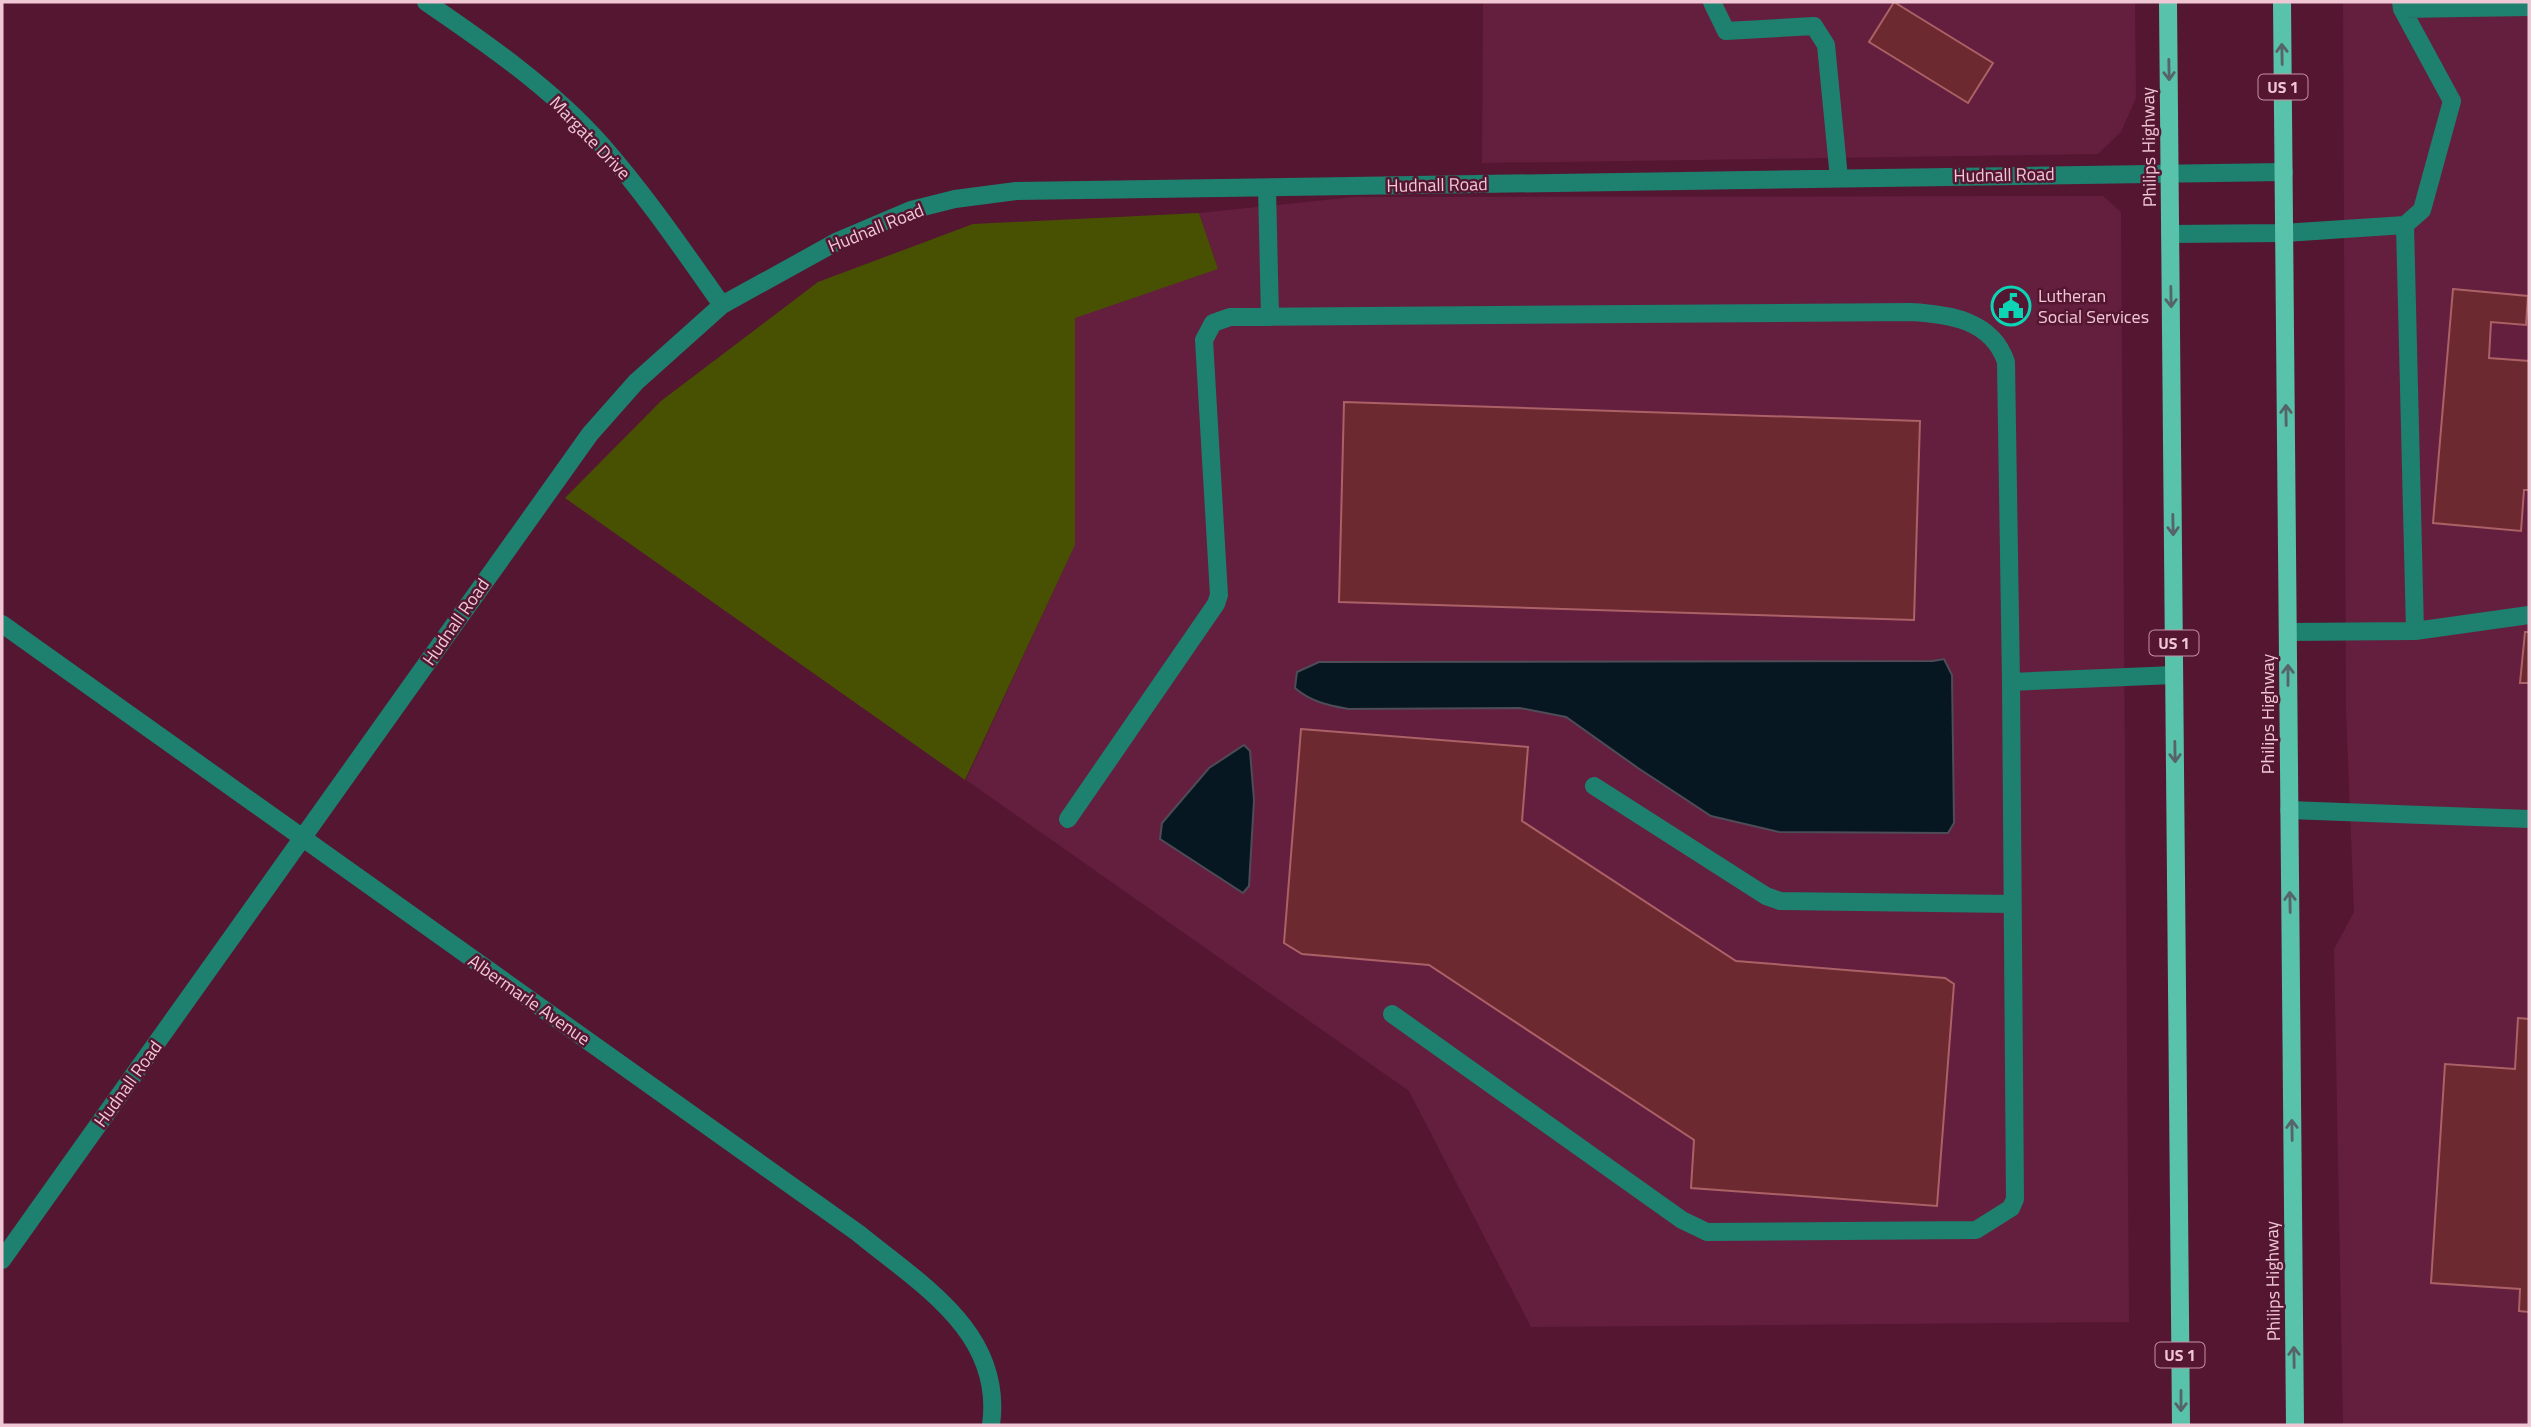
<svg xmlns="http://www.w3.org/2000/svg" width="2531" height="1427" viewBox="0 0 2531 1427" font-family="'Titillium Web',sans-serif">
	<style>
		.built { fill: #641f3e }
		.green { fill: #485102 }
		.water { fill: #071721; stroke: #4d4c57; stroke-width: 2 }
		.building { fill: #6d2930; stroke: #ab6166; stroke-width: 2 }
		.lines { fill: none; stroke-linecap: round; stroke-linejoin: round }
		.minor { stroke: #1e806e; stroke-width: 18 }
		.major { stroke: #58c2aa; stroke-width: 18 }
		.oneway { stroke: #566368 }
		.labels { text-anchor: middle; stroke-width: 5; stroke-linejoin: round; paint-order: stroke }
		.shield { fill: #551632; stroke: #c292a3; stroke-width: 2 }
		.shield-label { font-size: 16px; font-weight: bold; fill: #f0c7d4 }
		.street-label { font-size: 18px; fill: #f0c7d4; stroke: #551632 }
		.poi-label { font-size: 18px; fill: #f0c7d4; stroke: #551632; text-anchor: start }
	</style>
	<rect width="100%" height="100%" fill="#551632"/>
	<!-- built -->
	<path class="built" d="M1483 2H2135L2136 98 2121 132 2098 154 1482 163Z
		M2343 2H2529V1425H2343L2334 949 2354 912 2346 711Z
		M2103 196 2121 212 2129 1322 1531 1327 1409 1091 966 780 1072 551 1075 317 1218 269 1199 213 1354 197Z"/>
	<!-- green -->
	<path class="green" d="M1199 213 1218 269 1075 318V545L965 780 565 498 661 401 818 282 973 224Z"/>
	<!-- water -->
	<path class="water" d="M1944 659 1952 675 1954 823 1948 833 1779 832 1711 816 1638 768 1566 717 1520 708 1348 709C1328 705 1311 702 1295 688L1297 672 1319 662 1933 661Z
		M1244 745 1250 751 1254 800 1249 886 1243 893 1160 839 1162 823 1209 768Z"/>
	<!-- building -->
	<path class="building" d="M1894 2 1993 63 1968 103 1869 42Z
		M2453 289 2528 296 2526 325 2491 322 2489 358 2529 361V490H2524L2521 531 2433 523Z
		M1344 402 1920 421 1914 620 1339 602Z
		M2525 632H2529V683H2520Z
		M1301 729 1528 747 1522 821 1736 961 1945 978 1954 984 1937 1206 1691 1188 1694 1140 1429 965 1302 954 1284 943Z
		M2518 1018 2529 1019V1312L2519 1311 2520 1289 2431 1283 2445 1064 2515 1069Z"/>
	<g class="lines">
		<!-- minor -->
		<path class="minor" d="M426 2C486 43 551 88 600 143 645 194 683 250 722 305
			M1712 2 1726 31 1814 26 1826 45 1839 178
			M2402 9 2529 7
			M1267 188 1270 317
			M2405 225 2415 631
			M2170 234 2284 233 2405 225 2422 210 2452 101 2402 9 2401 2
			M2 624 858 1233C920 1284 1004 1332 991 1425
			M2288 632 2415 631 2529 615
			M1594 786 1766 896 1780 901 2011 904
			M2289 810 2529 819
			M1068 819 1216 604 1219 595 1204 340 1213 323 1230 317 1910 312C1949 314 1992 320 2006 362L2011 682
			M1392 1014 1682 1220 1707 1232 1976 1230 2011 1208 2015 1199 2011 682 2174 675
			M2 1260 590 434 636 382 722 305 838 241 911 210 955 199 1016 191 2284 172"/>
		<!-- major -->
		<path class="major" d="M2168 2 2181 1425
			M2282 2 2295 1425"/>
	</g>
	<!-- one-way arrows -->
	<defs><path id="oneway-shaft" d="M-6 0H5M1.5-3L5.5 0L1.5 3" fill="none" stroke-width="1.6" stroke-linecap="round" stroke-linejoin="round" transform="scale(1.75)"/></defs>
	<g class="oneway">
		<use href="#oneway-shaft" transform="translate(2282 54) rotate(-91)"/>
		<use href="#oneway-shaft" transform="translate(2169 70) rotate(89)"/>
		<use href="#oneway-shaft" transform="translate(2171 297) rotate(89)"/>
		<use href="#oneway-shaft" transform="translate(2286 415) rotate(-91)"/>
		<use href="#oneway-shaft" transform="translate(2173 525) rotate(89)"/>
		<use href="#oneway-shaft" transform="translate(2288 675) rotate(-90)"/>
		<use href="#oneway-shaft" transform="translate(2175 752) rotate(89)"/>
		<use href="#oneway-shaft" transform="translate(2290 902) rotate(-91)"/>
		<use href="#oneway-shaft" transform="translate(2292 1130) rotate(-91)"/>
		<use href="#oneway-shaft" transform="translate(2294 1357) rotate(-91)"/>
		<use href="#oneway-shaft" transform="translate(2181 1401) rotate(90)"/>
	</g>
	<!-- icons -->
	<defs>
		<symbol id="civic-ring" viewBox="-11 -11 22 22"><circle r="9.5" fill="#551632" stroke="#0bd5b5" stroke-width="1.5"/><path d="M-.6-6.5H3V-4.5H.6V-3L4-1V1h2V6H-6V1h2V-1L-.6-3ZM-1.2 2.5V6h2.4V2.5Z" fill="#0bd5b5"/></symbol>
	</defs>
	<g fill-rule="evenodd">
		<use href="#civic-ring" x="1989" y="284" width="44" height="44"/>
	</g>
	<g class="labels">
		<!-- shield labels -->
		<g class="shield">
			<rect x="2258.5" y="74.5" width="49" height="25" rx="5"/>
			<rect x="2149.5" y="630.5" width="49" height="25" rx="5"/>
			<rect x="2155.5" y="1342.5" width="49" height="25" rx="5"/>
		</g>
		<g class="shield-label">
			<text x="2283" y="93">US 1</text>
			<text x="2174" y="649">US 1</text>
			<text x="2180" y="1361">US 1</text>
		</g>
		<!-- street labels -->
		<g class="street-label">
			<text transform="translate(590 138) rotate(46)" y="6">Margate Drive</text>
			<text transform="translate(2149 147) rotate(-91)" y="6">Philips Highway</text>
			<text transform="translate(2004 175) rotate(-1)" y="6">Hudnall Road</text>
			<text transform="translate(1437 185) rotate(-1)" y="6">Hudnall Road</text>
			<text transform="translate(876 228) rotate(-22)" y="6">Hudnall Road</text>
			<text transform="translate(456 622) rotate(-55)" y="6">Hudnall Road</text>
			<text transform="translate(2268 714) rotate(-90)" y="6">Philips Highway</text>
			<text transform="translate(529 1000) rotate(35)" y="6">Albermarle Avenue</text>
			<text transform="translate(128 1084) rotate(-54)" y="6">Hudnall Road</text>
			<text transform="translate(2273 1281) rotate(-91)" y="6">Philips Highway</text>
		</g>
		<!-- poi labels -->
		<g class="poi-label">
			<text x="2038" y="302">Lutheran<tspan x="2038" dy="21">Social Services</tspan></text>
		</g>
	</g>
	<!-- border -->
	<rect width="2531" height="1427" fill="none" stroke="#f0c7d4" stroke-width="7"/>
</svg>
